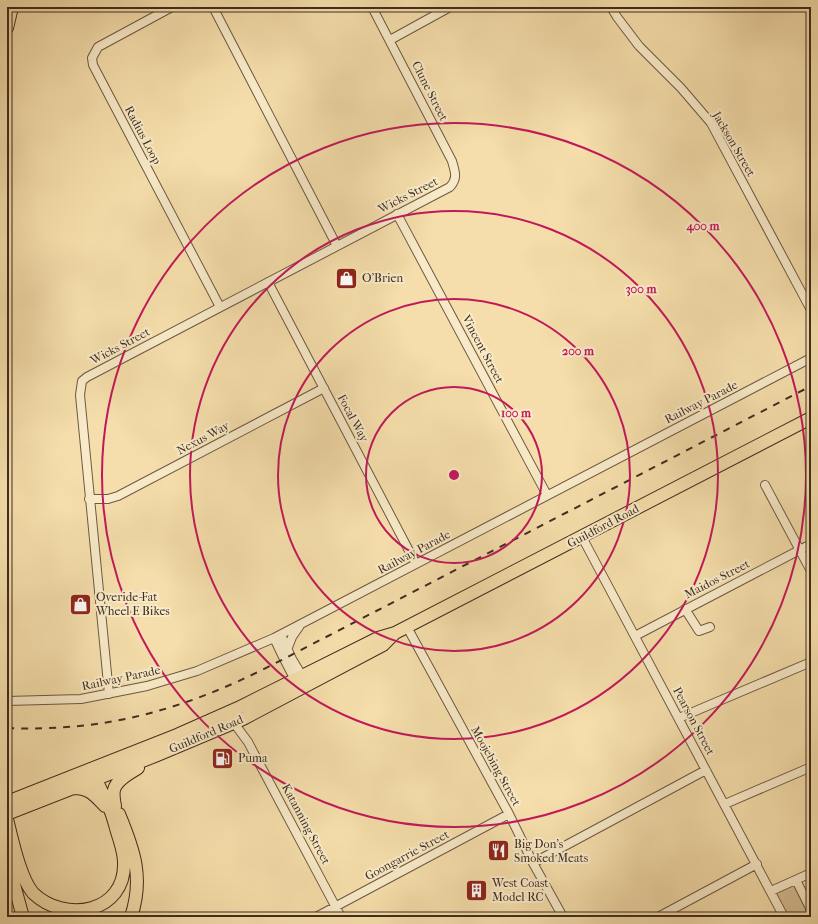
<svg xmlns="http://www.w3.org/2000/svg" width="818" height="924" viewBox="0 0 818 924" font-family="'IM FELL French Canon',serif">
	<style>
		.green { fill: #d6c093; stroke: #8b765a }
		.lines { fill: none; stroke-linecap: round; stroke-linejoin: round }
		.minor-casing { stroke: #6d5843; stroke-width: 10 }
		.highway-casing { stroke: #402c20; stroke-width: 14 }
		.minor { stroke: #f8eac8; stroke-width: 8 }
		.highway { stroke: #f5deab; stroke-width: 12 }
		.rail { stroke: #402c20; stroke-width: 2; stroke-dasharray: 7 7; stroke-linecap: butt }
		.ring { fill: none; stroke: #c2185b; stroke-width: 2 }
		.labels { text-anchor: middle; stroke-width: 4; stroke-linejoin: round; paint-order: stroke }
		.street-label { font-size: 12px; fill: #402c20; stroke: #f8eac8 }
		.poi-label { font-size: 12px; fill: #402c20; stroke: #f8eac8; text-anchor: start }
		.centre { fill: #c2185b; stroke: #f8eac8; stroke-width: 2 }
		.ring-label { font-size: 12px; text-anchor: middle; font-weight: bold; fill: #c2185b; stroke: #f8eac8; stroke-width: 4; stroke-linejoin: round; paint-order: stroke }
	</style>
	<rect width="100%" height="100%" fill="#f5deab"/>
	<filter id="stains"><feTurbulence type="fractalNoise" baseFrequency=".005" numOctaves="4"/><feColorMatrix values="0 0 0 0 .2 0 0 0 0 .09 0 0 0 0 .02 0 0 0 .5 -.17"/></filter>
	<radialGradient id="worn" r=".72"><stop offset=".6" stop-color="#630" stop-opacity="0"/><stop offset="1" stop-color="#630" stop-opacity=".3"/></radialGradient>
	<!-- green -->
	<path class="green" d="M796 880 811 908V917H784L771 891Z"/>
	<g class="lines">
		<defs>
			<path id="minor" d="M172 7 98 47 92 58 93 65 220 307
				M213 7 337 246
				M611 7 617 17 639 46 681 88 711 123 811 310
				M390 40 450 7
				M397 214 547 495
				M268 282 416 564
				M765 485 811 571
				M89 499H108L118 496 324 388
				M582 537 784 917
				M685 609 699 631 710 627
				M407 627 509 814 533 863 563 917
				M281 635 292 659 304 679
				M635 636 811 544
				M274 638 284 659 296 682
				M287 650 292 637 299 627
				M109 694 80 395 82 381 87 377 450 187C458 178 455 172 452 161L372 7
				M7 701 81 699 147 686 197 671 274 638 811 358
				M679 718 811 662
				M231 719 248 742 341 917
				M725 804 811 767
				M533 863 706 770
				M796 880 811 910
				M771 891 811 873
				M316 917 509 814
				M658 917 757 864"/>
			<path id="highway" d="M7 28 12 7
				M74 788C90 788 95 796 105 806
				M7 802 177 735 238 708 378 638 395 633 811 418
				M115 806C114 801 113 794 114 790 116 780 130 773 138 768
				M7 814 155 756 243 719 383 645 394 634
				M119 814C134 850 144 878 131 917
				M7 819C12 839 20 878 33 893 65 924 126 913 124 862 124 854 121 845 119 838 116 829 114 820 111 812 106 798 98 786 93 772
				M7 859 23 917"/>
		</defs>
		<!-- minor casing -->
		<use href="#minor" class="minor-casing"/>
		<!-- highway casing -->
		<use href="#highway" class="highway-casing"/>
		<!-- minor -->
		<use href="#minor" class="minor"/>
		<!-- highway -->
		<use href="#highway" class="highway"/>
		<!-- rail -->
		<path class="rail" d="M7 728C105 732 183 710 270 666L811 386"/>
	</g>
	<!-- distance rings -->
	<g class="ring">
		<circle cx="454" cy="475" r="88"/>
		<circle cx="454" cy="475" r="176"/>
		<circle cx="454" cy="475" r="264"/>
		<circle cx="454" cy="475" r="352"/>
	</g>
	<!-- icons -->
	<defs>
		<symbol id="shop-square" viewBox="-11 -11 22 22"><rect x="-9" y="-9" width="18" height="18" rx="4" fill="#8f2418" stroke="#f8eac8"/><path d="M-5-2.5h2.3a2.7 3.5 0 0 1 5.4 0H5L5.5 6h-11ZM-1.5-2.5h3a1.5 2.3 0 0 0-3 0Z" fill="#fff"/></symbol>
		<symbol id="fuel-square" viewBox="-11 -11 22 22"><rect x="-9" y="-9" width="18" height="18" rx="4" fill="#8f2418" stroke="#f8eac8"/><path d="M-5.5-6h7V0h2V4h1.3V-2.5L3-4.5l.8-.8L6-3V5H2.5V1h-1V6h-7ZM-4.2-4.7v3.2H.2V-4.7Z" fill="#fff"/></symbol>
		<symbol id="restaurant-square" viewBox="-11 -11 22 22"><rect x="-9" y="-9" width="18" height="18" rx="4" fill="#8f2418" stroke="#f8eac8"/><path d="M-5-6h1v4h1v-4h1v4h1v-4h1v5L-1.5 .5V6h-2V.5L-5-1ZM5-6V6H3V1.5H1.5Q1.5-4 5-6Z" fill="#fff"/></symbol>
		<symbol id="building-square" viewBox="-11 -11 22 22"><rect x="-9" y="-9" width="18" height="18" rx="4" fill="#8f2418" stroke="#f8eac8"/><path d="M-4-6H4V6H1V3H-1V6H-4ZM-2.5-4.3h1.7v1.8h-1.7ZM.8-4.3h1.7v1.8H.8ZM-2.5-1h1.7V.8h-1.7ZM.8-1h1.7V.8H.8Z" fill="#fff"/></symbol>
	</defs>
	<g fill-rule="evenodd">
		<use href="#shop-square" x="334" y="266" width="25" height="25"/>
		<use href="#shop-square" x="68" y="592" width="25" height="25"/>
		<use href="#fuel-square" x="210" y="746" width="25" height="25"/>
		<use href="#restaurant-square" x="486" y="838" width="25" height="25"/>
		<use href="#building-square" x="464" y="878" width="25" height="25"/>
	</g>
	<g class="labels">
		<!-- street labels -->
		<g class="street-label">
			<text transform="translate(430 91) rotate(63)" y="4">Clune Street</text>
			<text transform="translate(143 135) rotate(62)" y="4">Radius Loop</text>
			<text transform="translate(734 144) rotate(60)" y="4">Jackson Street</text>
			<text transform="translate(408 195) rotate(-27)" y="4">Wicks Street</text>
			<text transform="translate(120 346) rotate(-28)" y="4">Wicks Street</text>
			<text transform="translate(483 349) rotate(62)" y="4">Vincent Street</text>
			<text transform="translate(701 402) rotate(-27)" y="4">Railway Parade</text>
			<text transform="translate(353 418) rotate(62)" y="4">Focal Way</text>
			<text transform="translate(203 438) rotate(-28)" y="4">Nexus Way</text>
			<text transform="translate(603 526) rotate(-28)" y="4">Guildford Road</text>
			<text transform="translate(414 552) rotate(-28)" y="4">Railway Parade</text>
			<text transform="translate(717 579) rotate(-27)" y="4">Maidos Street</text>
			<text transform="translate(121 678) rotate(-12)" y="4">Railway Parade</text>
			<text transform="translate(694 721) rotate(62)" y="4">Pearson Street</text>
			<text transform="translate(206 734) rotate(-23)" y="4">Guildford Road</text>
			<text transform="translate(496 766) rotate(61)" y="4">Moojebing Street</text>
			<text transform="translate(306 824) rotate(62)" y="4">Katanning Street</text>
			<text transform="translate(407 855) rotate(-28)" y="4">Goongarrie Street</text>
		</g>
		<!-- poi labels -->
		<g class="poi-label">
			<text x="362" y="282">O’Brien</text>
			<text x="96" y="601">Overide-Fat<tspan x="96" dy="14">Wheel E Bikes</tspan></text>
			<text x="238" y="762">Puma</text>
			<text x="514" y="848">Big Don's<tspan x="514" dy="14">Smoked Meats</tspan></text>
			<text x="492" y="887">West Coast<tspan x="492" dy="14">Model RC</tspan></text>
		</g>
	</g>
	<circle cx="454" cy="475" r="6" class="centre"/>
	<g class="ring-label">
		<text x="703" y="230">400 m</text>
		<text x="641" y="293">300 m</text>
		<text x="578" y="355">200 m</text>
		<text x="516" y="417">100 m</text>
	</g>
	<!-- margin -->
	<rect width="818" height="924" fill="none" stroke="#f5deab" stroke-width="24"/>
	<rect x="8" y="8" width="802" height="908" fill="none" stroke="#402c20" stroke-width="2"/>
	<rect x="12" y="12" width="794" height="900" fill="none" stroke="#402c20"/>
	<rect width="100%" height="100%" filter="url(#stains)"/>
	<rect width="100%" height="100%" fill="url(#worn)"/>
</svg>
